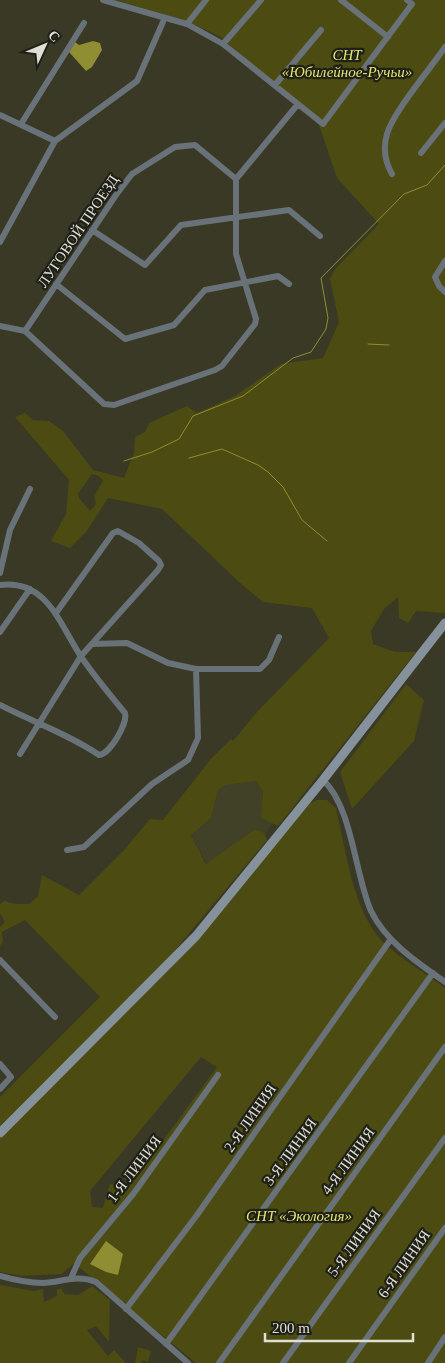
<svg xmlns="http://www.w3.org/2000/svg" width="445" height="1363" viewBox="0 0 445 1363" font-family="Georgia,serif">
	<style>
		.built { fill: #414127 }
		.green { fill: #4c4b12; fill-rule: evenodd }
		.water { fill: #8f8e33 }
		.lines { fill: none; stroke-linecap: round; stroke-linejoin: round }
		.stream { stroke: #8f8e33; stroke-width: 1 }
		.street { stroke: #697278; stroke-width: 6 }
		.secondary { stroke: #85929c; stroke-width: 9 }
		.labels { text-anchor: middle; stroke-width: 4.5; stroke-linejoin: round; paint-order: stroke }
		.park-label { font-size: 15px; font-style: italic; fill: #e6e56d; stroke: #1f2017 }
		.street-label { font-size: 15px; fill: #dfdfd4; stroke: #1f2017 }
	</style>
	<rect width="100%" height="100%" fill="#393926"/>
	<!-- built -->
	<path class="built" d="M256 781 263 792 261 818 273 823 265 834 260 830H254L207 864 191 835 211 818 218 790 226 785Z"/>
	<!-- green -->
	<path class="green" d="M116 0H445V613L416 611 408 623 399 618 398 597 384 609 371 631 373 644 395 652H416L278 826 261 818 263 792 256 781 226 785 218 790 211 818 191 835 206 864 254 830C262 830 265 832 267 840L155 974 0 1127V1097L100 997 25 920 2 932 3 941 0 946V927L5 922 0 913V904L4 901 16 904H29L38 896 42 875 79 895 124 850 150 819 163 820 210 760 231 739 233 741 257 712 329 638 312 608 263 602 239 582 162 509 108 498 86 532 70 548 51 541 66 514 69 480 15 417 25 413 33 420 49 421 63 431 93 470 124 478 134 453 135 437 145 432 149 423 187 406 197 413 235 396 281 364 323 358 339 322 330 279 336 268 379 224 337 178 319 125 221 37 184 20ZM92 474 99 476 103 481 94 496 96 504 90 511 79 498 78 494Z
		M406 684 424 700 414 741 352 809 340 772Z
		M317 800H327L336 808C346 849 352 910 383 942 398 957 427 974 445 988V1363H196L74 1263 62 1274 21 1276 0 1272V1138L232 899 309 804ZM201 1057 217 1067 129 1187 110 1184 103 1208 92 1207 90 1191Z
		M0 1285 34 1291 43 1289 44 1302 57 1296V1289H62L64 1294 78 1295 92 1286 110 1300 109 1342 96 1326 87 1330 108 1356 114 1350 126 1363H0Z
		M138 1347 151 1351 148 1362 142 1360 141 1363H135Z"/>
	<!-- water -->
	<path class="water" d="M93 41 100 43 102 50 92 67 86 71 69 52 75 42 79 45Z
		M106 1241 123 1254 118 1275 106 1272 90 1264Z"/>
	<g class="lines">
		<!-- stream -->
		<path class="stream" d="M368 344 389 345
			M189 458 222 449 258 465 268 472 283 487 302 520 327 541
			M124 461 152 452 179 439 193 416 243 396 293 358 311 352 326 329 328 318 321 278 404 194 427 185 445 165"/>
		<!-- street -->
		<path class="street" d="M103 0 187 24 206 0
			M341 0 388 37
			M187 24 223 44 323 124 412 4 407 0
			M223 44 261 0
			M275 85 321 30
			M0 115 55 141 137 81 163 22
			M21 124 84 23
			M421 153 445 123
			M392 174C385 162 383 148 387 134 393 112 431 68 445 47
			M92 230 145 265 181 225 289 210 320 236
			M0 242 55 141
			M445 261 435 277 439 286 445 292
			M56 284 125 339 174 325 205 290 278 276 289 284
			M0 326 25 331 104 404 114 405 215 370 222 366 255 324 256 319 236 254V179L298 104
			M25 331 116 195 132 174 175 147 195 145 236 179
			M0 573 10 530 30 489
			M0 585C48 579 60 626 82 658 95 677 110 695 125 713 128 723 110 754 99 755 68 734 33 722 0 705
			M0 632 30 589
			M93 644 127 643 168 663 196 669H260L269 660 279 637
			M20 754 81 656 158 570 161 565 159 561 139 543 118 531 113 533 56 613
			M323 780C352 806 355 875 371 911 386 942 418 963 445 982
			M67 850 84 847 152 784 188 760 198 738 196 669
			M0 960 55 1017
			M0 1064 11 1077 0 1089
			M0 1276C14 1280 28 1283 43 1283 62 1282 77 1274 96 1282L188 1363
			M71 1278 80 1258 134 1193 218 1075
			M126 1309 197 1215 391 939
			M166 1344 433 973
			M219 1363 445 1047
			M283 1363 445 1138
			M349 1363 445 1228
			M428 1363 445 1337"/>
		<!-- secondary -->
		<path class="secondary" d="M0 1133 196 936 323 780 445 623"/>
	</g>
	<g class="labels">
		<!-- park labels -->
		<g class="park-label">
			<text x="347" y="60">СНТ<tspan x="347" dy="17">«Юбилейное-Ручьи»</tspan></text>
			<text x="299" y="1221">СНТ «Экология»</text>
		</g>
		<!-- street labels -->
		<g class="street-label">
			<text transform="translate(78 231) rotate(-56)" y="5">ЛУГОВОЙ ПРОЕЗД</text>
			<text transform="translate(250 1118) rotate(-55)" y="5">2-Я ЛИНИЯ</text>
			<text transform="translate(290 1152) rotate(-54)" y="5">3-Я ЛИНИЯ</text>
			<text transform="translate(348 1161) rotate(-54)" y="5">4-Я ЛИНИЯ</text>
			<text transform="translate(134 1169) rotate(-53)" y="5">1-Я ЛИНИЯ</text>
			<text transform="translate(354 1243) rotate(-54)" y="5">5-Я ЛИНИЯ</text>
			<text transform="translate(404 1264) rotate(-55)" y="5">6-Я ЛИНИЯ</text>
		</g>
	</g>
	<!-- north arrow -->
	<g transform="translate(45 45) rotate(46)" stroke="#1f2017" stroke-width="4" paint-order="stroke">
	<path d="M0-4L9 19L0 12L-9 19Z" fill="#dfdfd4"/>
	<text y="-8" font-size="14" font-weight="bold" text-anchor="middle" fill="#dfdfd4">С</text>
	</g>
	<!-- scale -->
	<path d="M265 1333v8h148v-8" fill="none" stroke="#dfdfd4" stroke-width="2.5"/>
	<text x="272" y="1333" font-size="15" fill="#dfdfd4" stroke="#1f2017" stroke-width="4" paint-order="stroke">200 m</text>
</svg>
